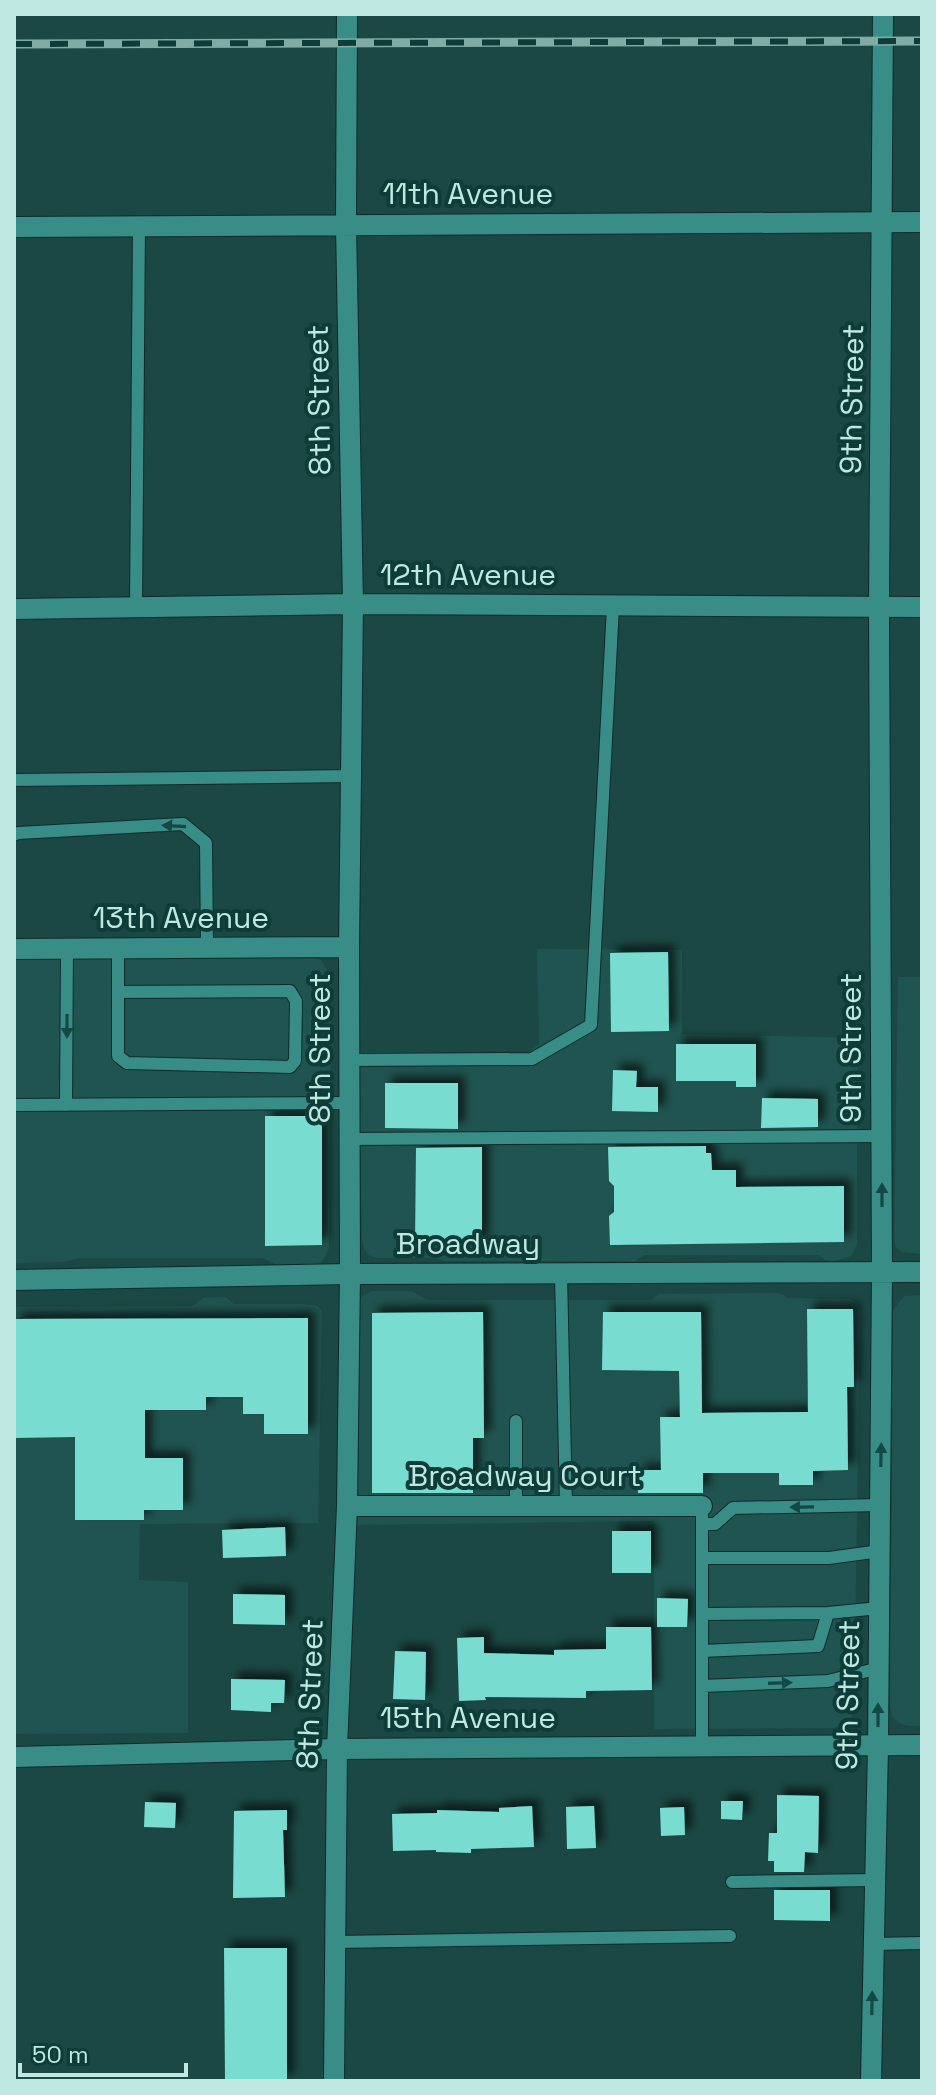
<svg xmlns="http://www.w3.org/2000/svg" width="936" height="2095" viewBox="0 0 936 2095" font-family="'Space Grotesk',sans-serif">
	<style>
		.built { fill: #205450 }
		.building { fill: #78dcd1; filter: url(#shadow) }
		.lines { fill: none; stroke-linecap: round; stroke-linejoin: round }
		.service-casing { stroke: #102b29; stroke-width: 14 }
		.minor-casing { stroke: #102b29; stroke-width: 22 }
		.tertiary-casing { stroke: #102b29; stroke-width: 22 }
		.secondary-casing { stroke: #102b29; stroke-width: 22 }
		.service { stroke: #388e86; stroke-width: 12 }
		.minor { stroke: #388e86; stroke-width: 20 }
		.tertiary { stroke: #388e86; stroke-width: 20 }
		.secondary { stroke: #388e86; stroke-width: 20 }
		.rail-casing { stroke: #81aba6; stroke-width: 9 }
		.rail { stroke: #0e3d39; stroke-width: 6; stroke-dasharray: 18; stroke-linecap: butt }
		.oneway { fill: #144945 }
		.labels { text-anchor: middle; stroke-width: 8; stroke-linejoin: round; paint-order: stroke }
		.street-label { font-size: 30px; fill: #c0e8e3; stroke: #0e3d39 }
	</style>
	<defs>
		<filter id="shadow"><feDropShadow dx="7" dy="-7" stdDeviation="4" flood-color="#0009"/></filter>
	</defs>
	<rect width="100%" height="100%" fill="#1b4844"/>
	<!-- built -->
	<path class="built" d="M537 949 682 950V1034L857 1038V1245L851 1256 830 1263 818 1255H644L635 1261H446L432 1258H377L368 1255 364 1249 362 1239 358 1052 528 1053 539 1044Z
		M313 958 321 960 331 977 329 1248 324 1259 316 1266 277 1265 262 1258H79L64 1262 14 1263V959Z
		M898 977H922V1254L903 1252 897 1249 894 1241Z
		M372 1291H411L427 1300H651L659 1294 778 1293 789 1298 851 1299 857 1303 860 1312 854 1712 850 1721 835 1728 654 1729V1521L354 1525 359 1298Z
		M922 1295V1726H909L899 1723 892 1716 890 1705 893 1310 904 1296Z
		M226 1297 234 1304H303L318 1306 322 1312 318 1523 140 1524 139 1580 188 1582V1733L14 1734V1307L193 1306 203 1298Z"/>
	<!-- building -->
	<path class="building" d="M668 952 669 1031 611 1032 610 953Z
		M676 1044H756V1087H736V1081H676Z
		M613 1070 637 1071 636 1087H658V1112L612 1111Z
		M385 1083H458V1129L385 1128Z
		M762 1098 818 1099V1127L761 1128Z
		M265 1116H322V1245L265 1246Z
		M706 1146V1153H711L712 1170H736V1187L844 1186V1242L610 1245 609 1216 614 1212V1186L609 1181 608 1147Z
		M482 1147V1245H415L416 1148Z
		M807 1309H853L854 1387H847L848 1470 813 1471V1485H779V1473H703V1493H638L637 1470H661L660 1417H680L679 1371 602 1370 603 1312H701L702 1413 808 1412Z
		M483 1312 484 1438H473V1493H372V1313Z
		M308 1318V1434H264V1414H243V1397H206V1410H145V1458H183V1510H144V1520H75V1437L14 1438V1319Z
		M285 1527 286 1556 223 1558 222 1530Z
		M612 1531H651V1573H612Z
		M233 1594 285 1595V1625L233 1624Z
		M657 1598 688 1599 687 1627H657Z
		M606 1627H651L652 1690 586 1691V1698L485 1697 486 1700 459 1701 457 1638 484 1637V1653L554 1655V1650L606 1649Z
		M395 1651 426 1652 425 1700 393 1699Z
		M231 1679 285 1680 284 1703H271V1712L231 1710Z
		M777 1795 819 1796 818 1853 805 1852 804 1872H774V1861H768L769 1833H777Z
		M721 1801H743L742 1820 721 1819Z
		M145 1802 176 1803 175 1828 144 1827Z
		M532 1806 534 1847 471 1849V1853L436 1852V1850L393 1851 392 1814 437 1813V1810L499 1812V1808Z
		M594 1806 596 1848 567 1849 566 1807Z
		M684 1807 685 1835 661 1836 660 1808Z
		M287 1810V1830H283L285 1897 233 1898 234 1811Z
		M774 1890H830V1921L774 1920Z
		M224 1948H287V2081H225Z"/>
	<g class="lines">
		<defs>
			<path id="service" d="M136 607 139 226
				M14 780 351 776
				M14 835 18 833 183 824 206 843 207 947
				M118 992 290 991 296 1001 295 1061 290 1067 127 1063 118 1056V948
				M349 1060 532 1059 591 1025 613 606
				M14 1105 351 1103
				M66 1105 67 948
				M350 1139 882 1136
				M561 1274 566 1506
				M516 1506V1421
				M702 1524H715L733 1508 880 1505
				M702 1558H829L880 1551
				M702 1614 828 1613 879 1608
				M702 1651 818 1646 828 1613
				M702 1686 828 1681 879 1668
				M702 1747V1506
				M732 1882 875 1880
				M335 1942 730 1936
				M874 1944 922 1943"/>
			<path id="minor" d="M14 227 922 222
				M14 609 353 604 922 607
				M14 949 349 947
				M347 1506H702
				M334 2081 337 1749 347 1506 350 1274 349 947 353 604 346 224 347 14"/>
			<path id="tertiary" d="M14 1280 350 1274 922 1272
				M871 2081 878 1746 882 1273 879 607 883 14"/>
			<path id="secondary" d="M14 1757 337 1749 922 1745"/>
		</defs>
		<!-- service casing -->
		<use href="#service" class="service-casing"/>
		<!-- minor casing -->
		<use href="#minor" class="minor-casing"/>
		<!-- tertiary casing -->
		<use href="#tertiary" class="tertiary-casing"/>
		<!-- secondary casing -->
		<use href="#secondary" class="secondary-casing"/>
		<!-- service -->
		<use href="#service" class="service"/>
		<!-- minor -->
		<use href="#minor" class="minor"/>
		<!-- tertiary -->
		<use href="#tertiary" class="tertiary"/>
		<!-- secondary -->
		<use href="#secondary" class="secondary"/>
		<defs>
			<path id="rail" d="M14 44 922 41"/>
		</defs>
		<!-- rail casing -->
		<use href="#rail" class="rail-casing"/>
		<!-- rail -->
		<use href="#rail" class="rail"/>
	</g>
	<!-- one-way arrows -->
	<defs><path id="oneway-solid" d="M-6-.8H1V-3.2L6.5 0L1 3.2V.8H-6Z" transform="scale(2)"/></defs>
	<g class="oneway">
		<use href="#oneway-solid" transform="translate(174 826) rotate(-177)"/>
		<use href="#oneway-solid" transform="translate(67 1026) rotate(90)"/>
		<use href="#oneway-solid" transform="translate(882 1195) rotate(-90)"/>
		<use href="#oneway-solid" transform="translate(881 1455) rotate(-89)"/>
		<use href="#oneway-solid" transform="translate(802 1507) rotate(179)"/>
		<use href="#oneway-solid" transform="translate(780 1683) rotate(-2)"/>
		<use href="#oneway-solid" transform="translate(878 1715) rotate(-90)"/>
		<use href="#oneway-solid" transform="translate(872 2003) rotate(-89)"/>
	</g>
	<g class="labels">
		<!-- street labels -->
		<g class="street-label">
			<text x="468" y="204">11th Avenue</text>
			<text transform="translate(852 399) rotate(-89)" y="10">9th Street</text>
			<text transform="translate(319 400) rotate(-91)" y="10">8th Street</text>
			<text x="468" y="585">12th Avenue</text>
			<text x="181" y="928">13th Avenue</text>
			<text transform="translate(320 1048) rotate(-90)" y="10">8th Street</text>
			<text transform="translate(851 1048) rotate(-90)" y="10">9th Street</text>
			<text x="468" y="1254">Broadway</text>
			<text x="525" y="1486">Broadway Court</text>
			<text transform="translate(310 1694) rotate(-88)" y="10">8th Street</text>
			<text transform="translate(848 1695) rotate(-89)" y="10">9th Street</text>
			<text x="468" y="1728">15th Avenue</text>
		</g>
	</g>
	<!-- border -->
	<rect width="936" height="2095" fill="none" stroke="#c0e8e3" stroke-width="32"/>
	<!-- scale -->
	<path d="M20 2063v12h166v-12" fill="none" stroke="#c0e8e3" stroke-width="4"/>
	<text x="32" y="2063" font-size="24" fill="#c0e8e3" stroke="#0e3d39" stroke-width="6" paint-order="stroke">50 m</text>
</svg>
